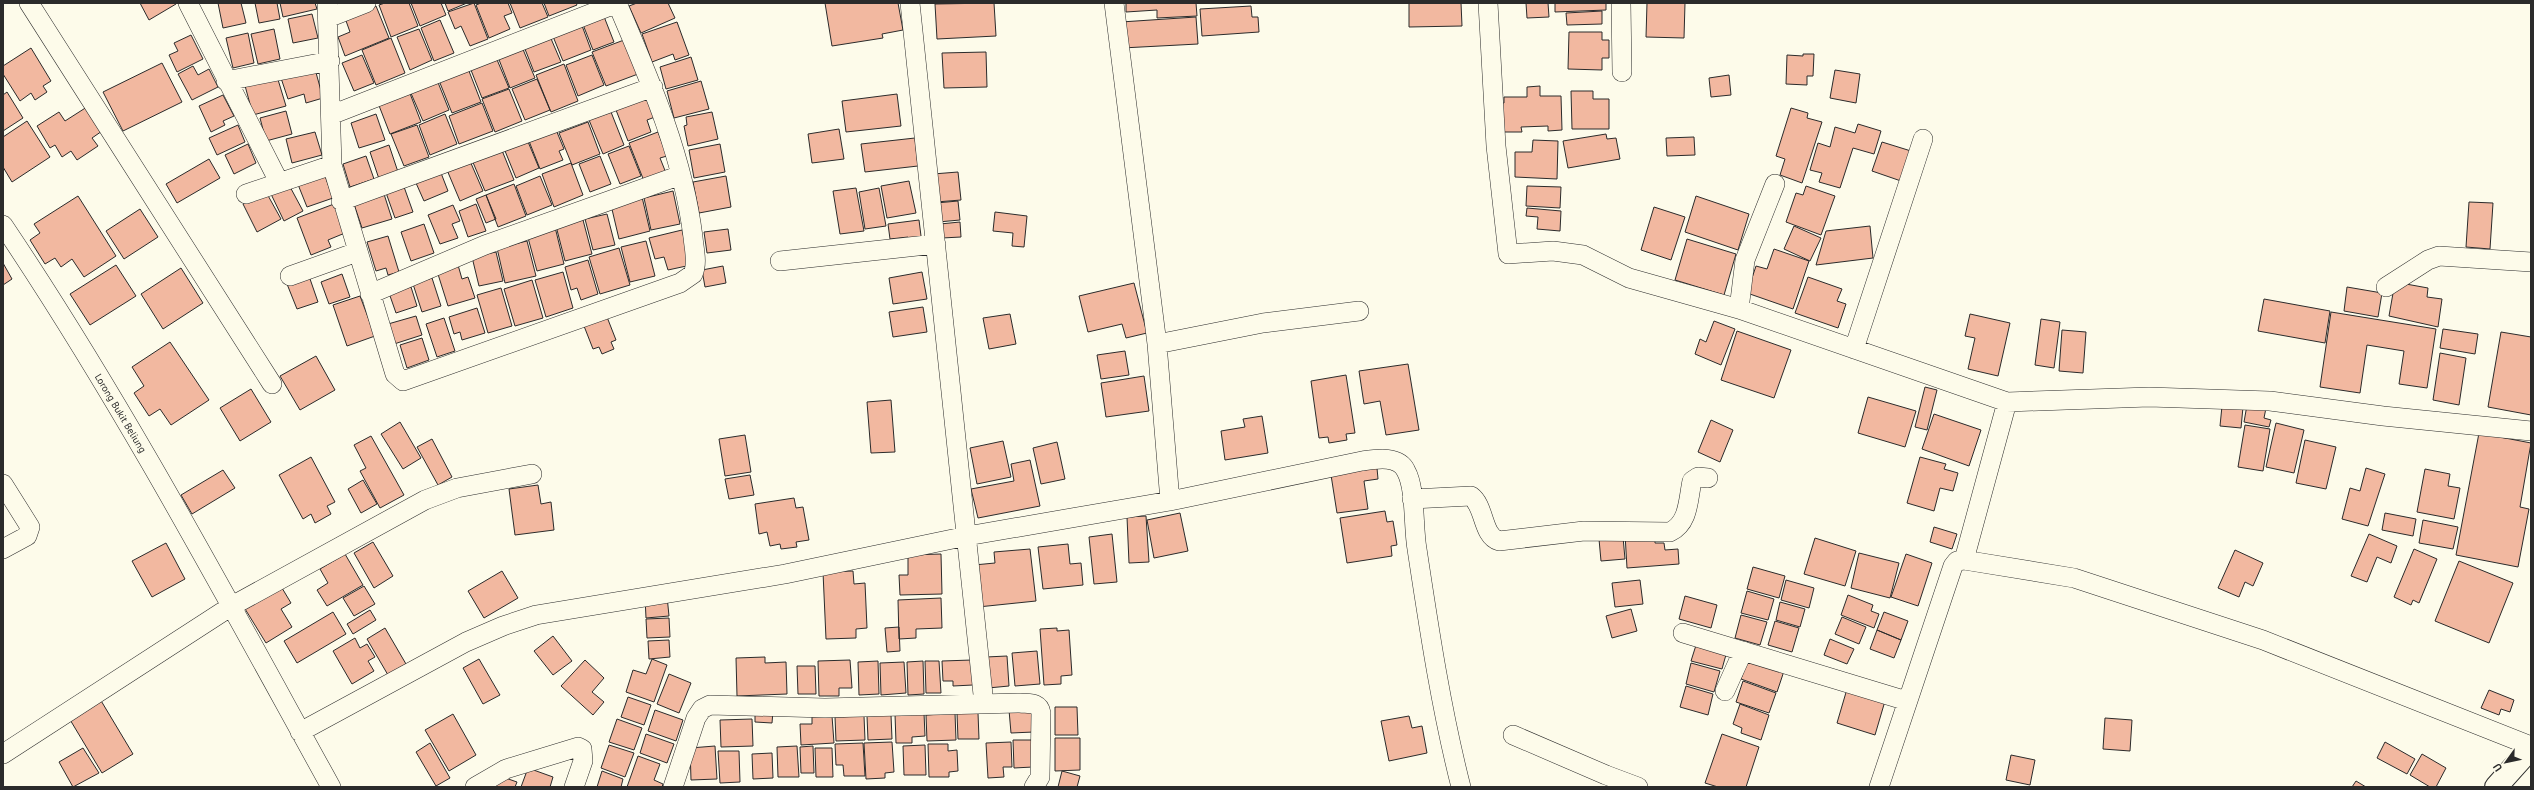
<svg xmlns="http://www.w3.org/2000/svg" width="2534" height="790" viewBox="0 0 2534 790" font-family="'PT Sans',sans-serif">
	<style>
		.building { fill: #f2b8a0; stroke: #2b2b2b }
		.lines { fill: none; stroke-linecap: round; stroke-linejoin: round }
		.street-casing { stroke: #2b2b2b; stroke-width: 20 }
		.highway-casing { stroke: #2b2b2b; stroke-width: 24 }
		.street { stroke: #fdfbea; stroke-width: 19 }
		.highway { stroke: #fdfbea; stroke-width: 22 }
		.labels { text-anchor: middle; stroke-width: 3; stroke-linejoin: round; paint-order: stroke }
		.street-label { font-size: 10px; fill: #2b2b2b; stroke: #fdfbea }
	</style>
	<rect width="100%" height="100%" fill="#fdfbea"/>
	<!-- building -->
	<path class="building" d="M140 3H175L176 4 149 20Z
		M218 3H241L246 23 223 28Z
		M255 3H277L280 19 259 23Z
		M280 3H315L317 9 283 17Z
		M385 3H409L418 26 391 37 379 5Z
		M411 3H441L446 15 420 26Z
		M445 3H467L448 11Z
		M474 3 488 39 470 46 461 26 455 29 448 12Z
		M481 3H508L512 13 504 16 510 29 489 38 476 5Z
		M510 3H542L548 17 520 28Z
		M544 3H576L577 5 549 16Z
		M637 3H668L675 18 641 33 629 6Z
		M825 3H898L903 30 882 34 883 38 832 46Z
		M994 3 996 36 937 39 935 4Z
		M1126 3H1196L1197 16 1157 18V10L1126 12Z
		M1409 3H1461L1462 26 1409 27Z
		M1526 3H1548L1549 17 1527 18Z
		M1555 3H1606V10L1555 12Z
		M1647 3H1685L1684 38 1646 37Z
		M376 6 389 38 345 56 338 37 350 32 345 18Z
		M1251 6 1252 17H1258L1259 32 1202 36 1200 9Z
		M1602 11V24L1567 25 1566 13Z
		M312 14 318 38 293 43 288 19Z
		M603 14 614 42 593 50 582 22Z
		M1196 17 1198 44 1122 48 1121 22Z
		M440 20 454 53 434 61 421 28Z
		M677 22 689 55 675 60 673 54 652 62 642 34Z
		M581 23 591 50 563 61 552 34Z
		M274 29 280 59 258 64 251 34Z
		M419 29 432 60 410 70 397 37Z
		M1569 32H1602V40H1609V58H1602V70L1568 69Z
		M248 33 254 63 233 68 226 38Z
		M549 34 561 62 534 72 523 44Z
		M191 35 203 59 177 72 169 55 178 51 174 43Z
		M391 38 405 73 376 85 362 50Z
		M624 40 638 74 606 86 592 52Z
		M522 47 535 78 510 88 498 57Z
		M31 48 51 81 43 86 47 92 35 100 31 93 20 101 3 74V66Z
		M986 52 987 87 944 88 942 53Z
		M1803 54H1814L1813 76H1807V85L1786 84 1787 55 1803 56Z
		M362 55 374 83 354 91 342 63Z
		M495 55 509 88 482 98 469 65Z
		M592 55 604 85 578 96 566 65Z
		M691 57 698 80 666 89 660 67Z
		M162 63 182 102 123 131 103 92Z
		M564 64 578 101 551 112 536 75Z
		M193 66 198 75 209 69 218 87 192 100 178 74Z
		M467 66 481 102 452 113 438 78Z
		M315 69 323 98 306 103 304 94 288 99 281 78Z
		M1835 70 1860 74 1856 103 1830 98Z
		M276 73 286 106 253 115 244 82Z
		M1729 75 1731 95 1711 97 1709 78Z
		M537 79 550 110 525 120 512 89Z
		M437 80 449 110 423 121 410 91Z
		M701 81 709 109 674 118 667 91Z
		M1540 86V96H1561L1562 130 1548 131V126L1521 127 1522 132H1498L1497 103H1504V97H1527V87Z
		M509 89 522 121 495 132 482 99Z
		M409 91 421 122 390 134 378 103Z
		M1571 91H1593V99H1609V129H1572Z
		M7 92 23 118 3 131V95Z
		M897 94 901 126 846 132 842 101Z
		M223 95 234 116 223 121 225 125 211 132 199 106Z
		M647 98 655 117 647 120 651 132 628 141 616 110Z
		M482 103 493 131 459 144 449 116Z
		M90 105 105 129 92 138 98 146 77 160 71 151 62 157 55 145 50 148 37 126 59 112 65 121Z
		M1791 108 1808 113 1807 118 1822 122 1802 183 1780 175 1785 159 1776 156Z
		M286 111 292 134 266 141 260 118Z
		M611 112 624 145 603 154 589 120Z
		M712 112 718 139 688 146 684 126 687 125 686 117Z
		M376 114 385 140 359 148 351 123Z
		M445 114 457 144 430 155 419 125Z
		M27 121 50 157 12 182 3 167V137Z
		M588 122 600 154 572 165 559 133Z
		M1858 124 1881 131 1874 154 1853 148 1840 188 1819 182 1822 173 1810 170 1818 143 1830 147 1835 127 1855 133Z
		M238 125 245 142 217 155 209 138Z
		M417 125 429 157 404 166 391 134Z
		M554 125 564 149 559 151 563 160 540 169 527 136Z
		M839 129 844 159 812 163 808 134Z
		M315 132 322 155 292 163 286 139Z
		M658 132 667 156 660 158 666 173 644 181 629 143Z
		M1606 134 1607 139 1616 138 1620 159 1568 168 1563 141Z
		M526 137 539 168 516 178 503 146Z
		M1694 137 1695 155 1667 156 1666 138Z
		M915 138 918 166 865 172 861 144Z
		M1533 140 1558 141 1557 179 1515 177V152H1532Z
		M1882 142 1911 151 1901 181 1872 171Z
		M248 144 256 163 234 174 225 155Z
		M720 144 725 172 694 178 689 150Z
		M389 145 398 172 379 179 370 152Z
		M629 146 641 176 620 184 608 154Z
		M501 148 514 180 485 191 472 160Z
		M366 156 374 179 350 187 343 164Z
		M600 156 611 184 590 192 579 164Z
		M209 159 220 178 177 203 166 184Z
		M470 161 483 191 460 201 447 170Z
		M571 163 583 195 554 207 542 174Z
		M958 172 961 200 936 202 933 174Z
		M324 173 333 198 307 207 297 182Z
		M441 173 448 191 424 201 416 183Z
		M540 176 552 205 527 215 516 186Z
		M726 176 731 207 699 213 693 182Z
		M909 181 916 213 887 218 881 186Z
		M288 183 303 211 284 221 270 192Z
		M403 184 413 212 395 218 385 190Z
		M514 184 526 216 498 227 486 195Z
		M1527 186 1561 187 1560 208 1526 206Z
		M1806 186 1835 196 1821 235 1786 222 1796 193 1803 195Z
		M856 188 864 231 840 234 833 191Z
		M879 188 886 226 865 229 859 192Z
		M383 191 392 219 362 228 353 201Z
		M673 191 680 224 651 230 644 198Z
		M266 192 281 219 257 232 243 204Z
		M486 195 496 219 486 223 476 199Z
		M78 196 116 256 84 277 72 259 61 267 55 258 45 264 30 240 40 233 34 224Z
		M1696 196 1749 214 1738 250 1685 232Z
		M642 197 650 231 619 239 611 205Z
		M958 201 960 220 938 222 936 203Z
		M2469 202 2493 203 2490 249 2466 247Z
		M334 204 345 233 328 240 331 247 311 255 297 218Z
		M476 204 486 231 468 237 459 211Z
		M453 205 460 221 452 224 458 238 440 244 428 215Z
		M1654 207 1685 217 1671 260 1641 250Z
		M1527 208 1561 211 1560 231 1537 229 1538 217 1526 216Z
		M140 209 158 237 124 259 106 231Z
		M995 212 1027 216 1024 247 1012 246 1013 233 993 231Z
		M607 214 615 245 593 250 585 219Z
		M583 220 592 254 565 261 556 226Z
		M919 220 922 244 908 246V237L890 239 888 224Z
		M960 222 961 237 942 238 940 224Z
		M424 224 434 253 411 261 401 232Z
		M1794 226 1821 238 1810 261 1784 249Z
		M1870 226 1873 258 1816 265 1826 231Z
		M555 227 564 264 537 271 527 234Z
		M728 229 731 250 707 253 704 232Z
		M682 230 691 265 668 270 664 257 655 259 649 238Z
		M388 236 399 272 388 275 386 268 376 271 367 242Z
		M1687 239 1736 254 1724 295 1675 280Z
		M527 241 536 276 505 283 497 248Z
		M646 241 655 276 630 282 621 247Z
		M619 248 630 285 600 294 589 257Z
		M1774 249 1809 261 1793 309 1747 293 1756 266 1767 269Z
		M496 252 503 281 479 286 472 257Z
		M588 260 598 294 581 300 577 288 571 290 565 267Z
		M3 263 12 279 3 285Z
		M116 265 136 296 90 325 70 294Z
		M458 265 462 279 468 277 475 298 448 306 437 271Z
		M723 266 726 283 705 287 702 270Z
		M181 268 203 303 163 329 141 294Z
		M563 272 573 308 546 317 535 280Z
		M922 272 927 299 893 304 889 278Z
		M342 274 350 297 329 304 321 282Z
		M309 276 318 302 297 309 287 284Z
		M1808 277 1842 289 1837 301 1846 304 1838 328 1795 313Z
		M432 278 441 306 422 312 413 284Z
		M532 280 543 318 515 326 504 289Z
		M2395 282 2428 288 2427 297 2442 299 2438 327 2389 316Z
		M1134 283 1147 333 1126 338 1122 324 1088 332 1079 296Z
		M411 287 417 306 396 313 389 293Z
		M2347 287 2382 293 2378 317 2344 311Z
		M501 288 512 326 488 333 477 295Z
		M360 296 375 336 347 346 333 305Z
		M2264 299 2330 311 2325 343 2258 331Z
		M923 307 927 332 893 337 889 312Z
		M477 308 485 333 462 340 460 332 454 334 449 317Z
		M2331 312 2436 329 2427 388 2399 384 2404 351 2367 345 2360 393 2320 387Z
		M1010 314 1016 344 989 349 983 318Z
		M1970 314 2010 323 1998 376 1968 369 1975 338 1965 336Z
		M416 316 422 335 394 344 388 324Z
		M607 317 616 340 611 342 614 349 602 354 599 347 593 349 584 326Z
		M444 318 455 351 437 357 426 324Z
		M2041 319 2060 322 2054 368 2035 365Z
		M1714 321 1735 329 1721 365 1695 354 1700 339 1706 342Z
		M2443 329 2478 334 2475 354 2440 348Z
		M2062 330 2086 332 2083 373 2059 371Z
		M1737 331 1791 350 1774 398 1721 380Z
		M2501 332 2531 337V415L2488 407Z
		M422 338 429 360 407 368 400 345Z
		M170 342 209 400 171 425 160 409 149 416 134 393 144 386 132 367Z
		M1125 351 1129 375 1101 379 1097 355Z
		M2440 353 2466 358 2459 405 2433 400Z
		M316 356 335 390 300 410 280 376Z
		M1408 364 1419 430 1386 435 1380 401 1364 404 1359 371Z
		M1346 375 1355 433 1346 434 1347 440 1329 443 1328 437 1319 438 1311 381Z
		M1144 376 1149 411 1106 417 1101 383Z
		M1925 387 1937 390 1927 430 1915 427Z
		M251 389 271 422 240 441 220 408Z
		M1868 397 1916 411 1905 447 1858 433Z
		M891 400 895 452 871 453 867 402Z
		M2247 405 2266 408 2264 418 2271 420 2269 427 2244 422Z
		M2222 406 2243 407 2241 428 2220 426Z
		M1934 414 1981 430 1969 466 1922 449Z
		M1262 416 1268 453 1225 460 1221 431 1245 427 1243 419Z
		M1711 420 1733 430 1720 462 1698 452Z
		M400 422 421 458 403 469 381 434Z
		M2276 423 2304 430 2294 473 2266 467Z
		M2245 425 2270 429 2263 471 2238 467Z
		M2479 433 2531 443 2520 507 2529 509 2518 567 2456 555Z
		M745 435 751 472 725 476 719 439Z
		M371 436 404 495 380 508 360 471 366 468 354 445Z
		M432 439 452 477 438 485 417 447Z
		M2305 440 2336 447 2326 489 2296 483Z
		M1003 441 1011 477 977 484 970 448Z
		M1057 442 1065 479 1041 484 1033 448Z
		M311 457 335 502 327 506 331 514 315 523 311 514 303 519 279 475Z
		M1920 457 1946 464 1944 469 1958 473 1953 491 1940 488 1934 511 1907 503Z
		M1030 460 1040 506 978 518 971 489 1014 481 1011 464Z
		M1377 468 1378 479 1364 481 1368 509 1337 513 1331 475Z
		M2366 468 2385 474 2368 526 2342 519 2350 488 2360 491Z
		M2425 469 2450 474 2448 486 2460 488 2454 519 2417 512Z
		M223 470 235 488 192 514 181 495Z
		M750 475 754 495 729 499 725 479Z
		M363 480 377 504 361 513 348 489Z
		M538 485 541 504 551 502 554 530 515 535 509 489Z
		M794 498 796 508 803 507 809 540 796 542 797 547 781 549 780 544 770 546 767 532 759 534 755 504Z
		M1385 511 1387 522 1393 521 1397 545 1391 546 1392 556 1347 563 1340 518Z
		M1180 513 1188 551 1154 558 1147 520Z
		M2385 513 2416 519 2413 536 2382 530Z
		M1146 516 1149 562 1129 563 1127 517Z
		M2423 520 2458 527 2453 549 2419 543Z
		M1934 527 1957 534 1952 549 1930 542Z
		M1112 534 1117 582 1094 584 1089 537Z
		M1625 534 1655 539V543H1664L1665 550 1678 549 1679 564 1627 568Z
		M2369 534 2397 546 2391 563 2377 557 2367 582 2351 576Z
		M1623 537 1625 559 1601 561 1599 539Z
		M1815 538 1856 551 1845 586 1804 574Z
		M373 542 393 576 374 588 354 553Z
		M166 543 185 579 152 597 132 561Z
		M1068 544 1070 564 1081 563 1083 585 1043 589 1038 547Z
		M1030 549 1036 601 978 607 974 565 995 563 994 552Z
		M2414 549 2437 559 2419 603 2413 600 2411 605 2394 597Z
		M2235 550 2263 563 2253 586 2245 582 2239 597 2218 588Z
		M1859 553 1899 563 1890 598 1851 588Z
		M345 554 363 585 327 606 317 590 328 583 320 569Z
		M941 554 942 594 900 595 899 575H908V555Z
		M1906 554 1932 563 1918 606 1891 597Z
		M2459 561 2513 583 2489 643 2435 621Z
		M1753 567 1785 576 1779 598 1747 589Z
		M502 571 518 598 484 618 468 591Z
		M853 571 854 584 865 583 867 628 856 629V638L826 639 823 572Z
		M1640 580 1643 604 1615 607 1612 583Z
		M1786 580 1814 588 1809 608 1781 600Z
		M279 583 291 603 281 609 292 627 266 643 242 604Z
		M364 586 375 604 354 616 343 598Z
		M1747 591 1774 599 1768 620 1741 613Z
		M1848 595 1873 605 1871 611 1879 614 1874 628 1841 615Z
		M667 596 669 616 646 618 645 597Z
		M1685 596 1717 605 1711 628 1679 619Z
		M941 598 942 628 916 629V638L899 639 898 600Z
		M1780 602 1805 609 1800 627 1776 620Z
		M1631 609 1637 631 1612 638 1606 616Z
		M370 610 376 620 353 634 347 624Z
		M333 612 346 634 297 663 284 641Z
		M1884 612 1908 621 1901 640 1877 630Z
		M1741 615 1767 622 1760 645 1735 638Z
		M1842 617 1866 627 1859 644 1835 634Z
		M669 618 670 637 647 638 646 619Z
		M1775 621 1799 628 1792 652 1768 645Z
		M899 627 900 651 887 652 885 628Z
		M385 628 406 664 388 675 367 639Z
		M1057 628V631L1069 630 1072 675 1061 676V684L1044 685 1040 629Z
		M1877 630 1901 640 1894 658 1870 649Z
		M553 636 572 661 553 675 534 651Z
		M355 638 360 648 367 644 375 657 368 661 374 671 352 684 333 651Z
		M1830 639 1854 649 1847 664 1824 655Z
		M669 640 670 657 649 659 648 641Z
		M1697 642 1727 651 1722 669 1691 661Z
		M1037 651 1040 684 1015 686 1012 653Z
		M1749 655 1785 668 1777 692 1741 679Z
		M1007 656 1009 686 988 688 986 657Z
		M765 657V663L786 662 787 694 737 696 736 658Z
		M479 659 500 695 483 704 463 668Z
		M652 659 667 665 654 702 626 692 633 670 646 674Z
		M585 660 604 678 592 692 604 702 593 715 561 686Z
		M850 660 852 688H839V696H819L818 661Z
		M972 660 973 685 953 686V681H943L942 661Z
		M878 661 879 694 859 695 858 662Z
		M923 661 924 694 908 695 907 662Z
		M925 661H939L941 693H926Z
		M904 662 906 693 881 695 880 663Z
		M1691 663 1720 671 1714 692 1686 684Z
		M797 666H815L816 694H798Z
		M669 674 691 683 679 713 657 704Z
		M1743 681 1776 693 1769 713 1736 702Z
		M1686 686 1713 694 1708 715 1680 707Z
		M1847 689 1885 701 1875 735 1837 723Z
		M2489 690 2514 700 2510 712 2501 709 2499 715 2481 708Z
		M628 697 651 705 644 725 621 717Z
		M100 699 133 754 102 773 69 718Z
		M1740 704 1769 715 1761 740 1741 733 1742 728 1733 724Z
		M1055 707H1077L1078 735H1055Z
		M1033 709 1034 732 1011 733 1009 710Z
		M655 710 683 720 676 741 648 731Z
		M755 711H773L772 723 755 722Z
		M924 713 925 736 912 737V743H896L895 714Z
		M955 713 956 740 927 741 926 715Z
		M957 713H978L979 739H958Z
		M453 714 476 755 449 771 425 730Z
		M891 715 892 739 868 740 867 716Z
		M832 716 834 743 801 745 800 724H812V717Z
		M864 716 865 740 836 741 835 717Z
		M1409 716 1412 728 1422 726 1427 753 1389 761 1381 721Z
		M2105 718 2132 720 2130 751 2103 749Z
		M617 719 642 728 634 750 609 742Z
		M752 719 753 746 721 747 720 720Z
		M646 734 674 744 667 763 640 753Z
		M1722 734 1759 747 1746 787H1718L1705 783Z
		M1055 738H1080V770L1055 771Z
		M1013 740H1032L1033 767 1014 768Z
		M892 742 894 772 885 773V778L866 779 864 743Z
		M1011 742 1012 767H1003L1004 777 988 778 986 743Z
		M2385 742 2415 759 2407 774 2377 758Z
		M430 743 450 778 436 786 416 752Z
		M863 743 865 776H844L843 765H836L835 744Z
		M928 744H948V751L957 750 958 771 949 772V777H929Z
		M609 745 634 753 625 777 601 768Z
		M925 745 926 775H904L903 746Z
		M715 746 717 779 691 780 690 748Z
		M797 746 799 777H778L777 747Z
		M813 746 814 773H801L800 747Z
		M83 748 99 773 73 787 59 762Z
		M815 748H832L833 777H816Z
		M718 751H739L740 782 720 783Z
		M772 753 773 778 753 779 752 754Z
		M2422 754 2446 768 2436 787H2430L2410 775Z
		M2011 755 2035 760 2030 785 2006 780Z
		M638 756 660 764 654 780 663 784 662 787H627Z
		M528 768 553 777 550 787H521Z
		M602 771 623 779 621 787H597Z
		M1062 771 1080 776 1077 787H1058Z
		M497 775 517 782 515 787H493Z
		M2356 781 2366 787H2352Z"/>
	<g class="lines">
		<defs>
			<path id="street" d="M29 3 272 384
				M188 3 279 182
				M327 3 332 165 395 374 403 381 680 283 693 274C698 263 694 249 693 237 683 155 649 78 617 3
				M910 3 984 704
				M1114 3 1157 344 1170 501
				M1488 3 1496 146 1508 254 1553 251 1583 255 1629 278 1739 309 2007 402 2149 397 2270 401 2383 416 2531 431
				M1621 3 1622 72
				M328 18 366 3
				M226 81 330 61
				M331 115 618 3
				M246 194 332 165
				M341 201 653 87
				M3 225C124 405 226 597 331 787
				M780 261 936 244
				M290 276 357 252
				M2386 287 2428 260 2439 256 2531 262
				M370 294 485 245 681 175
				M1739 309 1745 260 1775 184
				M1157 344 1263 323 1359 311
				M1854 349 1923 139
				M2007 402 1964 560 2074 578 2263 640 2531 746
				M3 484 30 527 27 536 3 549
				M1412 499 1471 496C1485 506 1482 536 1499 541L1584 531 1670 532C1689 523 1688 500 1692 481L1698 477 1708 478
				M1683 633 1907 701
				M1725 691 1743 651
				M300 732 466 642 503 626 536 615 785 574 967 536 1170 501 1362 461C1376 459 1399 455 1406 471 1416 489 1413 527 1417 549 1429 628 1441 709 1461 787
				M1513 735 1606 775 1638 787
				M3 754 230 607 425 500 457 488 532 474
				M475 787 506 769 578 747 582 749 583 761 574 787
				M673 787 696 718 702 709 710 705 825 708 1020 703C1030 704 1039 702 1041 713L1040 777 1034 787
				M1879 787 1953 566 1957 561 1964 560"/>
			<path id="highway" d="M2496 787 2531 748"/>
		</defs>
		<!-- street casing -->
		<use href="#street" class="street-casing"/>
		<!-- highway casing -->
		<use href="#highway" class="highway-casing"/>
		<!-- street -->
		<use href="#street" class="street"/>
		<!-- highway -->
		<use href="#highway" class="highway"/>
	</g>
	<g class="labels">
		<!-- street labels -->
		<g class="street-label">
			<text transform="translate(121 413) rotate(59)" y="4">Lorong Bukit Beliung</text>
		</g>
	</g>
	<!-- border -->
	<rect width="2534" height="790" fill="none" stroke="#2b2b2b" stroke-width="8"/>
	<!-- north arrow -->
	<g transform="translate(2506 762) rotate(237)" stroke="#fdfbea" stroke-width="3" paint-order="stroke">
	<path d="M0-3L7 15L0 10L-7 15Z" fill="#2b2b2b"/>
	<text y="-6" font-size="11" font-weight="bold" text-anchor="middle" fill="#2b2b2b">U</text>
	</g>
</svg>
